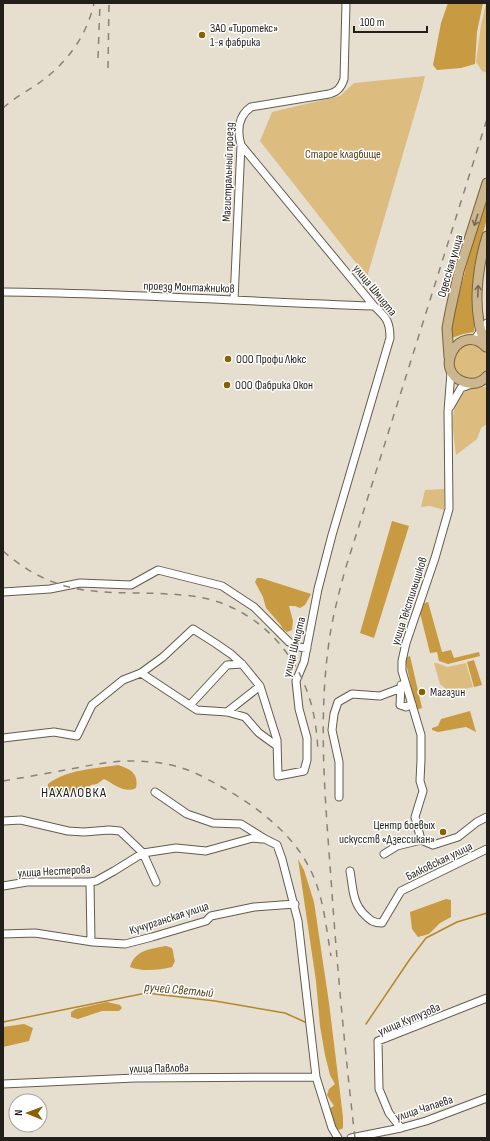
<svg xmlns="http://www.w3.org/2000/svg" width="490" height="1141" viewBox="0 0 490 1141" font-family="'Sofia Sans Condensed',sans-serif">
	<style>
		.green { fill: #ddbc80 }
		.forest { fill: #c89a41 }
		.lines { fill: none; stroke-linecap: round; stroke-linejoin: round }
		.stream { stroke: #b4872b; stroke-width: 1.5 }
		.minor-casing { stroke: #635c4f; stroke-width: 9 }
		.major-casing { stroke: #7a6237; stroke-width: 11 }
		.minor { stroke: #fff; stroke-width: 7 }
		.major { stroke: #cbb690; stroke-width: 9 }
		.rail { stroke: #888379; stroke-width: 1.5; stroke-dasharray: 7 7; stroke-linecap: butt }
		.oneway { stroke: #766a55 }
		.poi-dot { fill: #886100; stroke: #fff; stroke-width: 1.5 }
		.labels { text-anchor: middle; stroke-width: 3; stroke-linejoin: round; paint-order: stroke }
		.poi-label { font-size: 12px; fill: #221f1a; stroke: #fff; text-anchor: start }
		.park-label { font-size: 12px; fill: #503d18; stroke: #fff }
		.street-label { font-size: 12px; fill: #221f1a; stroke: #fff }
		.water-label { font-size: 13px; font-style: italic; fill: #503d18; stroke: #fff }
		.quarter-label { font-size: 14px; letter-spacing: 1px; fill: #221f1a; stroke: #fff }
	</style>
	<rect width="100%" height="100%" fill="#e6decf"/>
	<!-- green -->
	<path class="green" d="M486 3H487V73L482 71 476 62 481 25Z
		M425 76 422 89 367 277 260 141 272 112 340 96 354 83Z
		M471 343 483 347 487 352V372L480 379H462L454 370 453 357 460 347Z
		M480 387H487V424L481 428 477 439 456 455C454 435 446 401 468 390 471 388 476 388 480 387Z
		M444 489V510L430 506 421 507 425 490Z
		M434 663H437L447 667 466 663 473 687 447 694 445 688 440 684Z"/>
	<!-- forest -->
	<path class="forest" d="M448 3H483L477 32 475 64 461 68 437 70 433 65 441 23Z
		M487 189V219L477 254 474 268V332L463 334 452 338 450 328Z
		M392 521 409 526 374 638 360 633Z
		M257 578H261L311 594 305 605 300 608 295 606H289L293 621 292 630 287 632 283 629 280 624 266 608 263 597 255 582Z
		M428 602 442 652 451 650 454 658 479 652 480 656 448 664 439 661 437 652 430 653 418 605Z
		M410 656 422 708 416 710 405 658Z
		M474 660 482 685 474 687 467 662Z
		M470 711 476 732 466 727 438 732 432 730V728L438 726 441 719Z
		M118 765C130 769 139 773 136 788 125 794 114 784 104 779L97 784 91 785 78 797 62 792 55 794 47 790 48 784C68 769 94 769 118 765Z
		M298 859 304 870 314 902 329 1003 343 1117V1128C340 1130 338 1130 335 1128L329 1112 330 1108 334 1106 327 1095 329 1089 335 1084 330 1075 325 1055 320 1026 316 981Z
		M446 899 451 900V917L440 923 429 934 418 937 412 929 410 912Z
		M166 946 172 948C174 952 173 957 175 961L172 967C159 970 142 972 130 967 135 950 150 949 166 946Z
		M107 1002 120 1005 122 1008 119 1011H102L78 1019 71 1017V1012L76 1009Z
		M24 1024 33 1028 29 1041 3 1047V1027Z"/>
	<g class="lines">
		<!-- stream -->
		<path class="stream" d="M3 1022 146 993 215 1001 285 1013 305 1022
			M366 1024 410 959 426 938 457 922 487 913"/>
		<defs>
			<path id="minor" d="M3 292C127 293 251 302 374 306
				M234 300 241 145C237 131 238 116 251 107L329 94C337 92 341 88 344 79L346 3
				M474 340 487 323
				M451 372 448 411 449 509 435 558 406 643 402 661V671L421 735V760L420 781 423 791 415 817 421 840 433 845 458 837 477 822 487 817
				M450 407 461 388 472 384
				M3 592 50 589 80 583 131 585 158 570 222 586 254 607 289 642 298 647 307 648
				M141 673 197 710 227 712 245 717 259 733 277 746
				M401 685 400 705 406 707 412 704
				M190 705 227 665 242 664
				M227 712 260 686
				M3 738 54 732 77 736 92 705 123 680 141 673 163 657 193 629 215 643 231 654 242 664 260 686 277 740 278 776 304 771 307 760V738L299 709 296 681 304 662 318 589 332 535 390 338C390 321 386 317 374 306L241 145
				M155 792 187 814 213 823 241 824 265 839 277 845 282 859 298 921 316 1077 332 1128 338 1138
				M339 797V762L332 730 334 714 338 702 352 694 380 696 401 688
				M3 821 21 820 68 831 84 832 109 830 120 831 143 853 156 882
				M384 854 397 846 421 840
				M350 871C353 887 352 903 365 915 371 921 374 923 382 923L401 891 487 849
				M90 882 91 941
				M3 886 27 882H90L96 881 114 871 143 853 176 848 206 851 253 838 262 839
				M3 934 35 933 93 942 125 944 152 937 206 921 211 916 254 907 295 904
				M3 1084 135 1078 316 1077
				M401 1128 389 1113 379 1089 378 1041 487 998
				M351 1138 401 1128 426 1121 487 1098"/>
			<path id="major" d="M486 346C483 338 480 330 479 322 474 296 479 261 487 236
				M486 347C460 321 431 371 464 382 473 385 481 383 487 376
				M449 357 447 328 450 312 459 271 487 183"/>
		</defs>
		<!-- minor casing -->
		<use href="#minor" class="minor-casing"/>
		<!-- major casing -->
		<use href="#major" class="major-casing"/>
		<!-- minor -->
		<use href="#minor" class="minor"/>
		<!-- major -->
		<use href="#major" class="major"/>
		<!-- rail -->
		<path class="rail" d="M98 58 100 3
			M108 68 109 3
			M3 108C14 98 27 91 39 83 66 64 87 36 94 3
			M3 551C67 607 117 587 192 596 249 603 294 646 310 700 315 716 317 734 318 751
			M3 781C26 777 49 773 71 769 91 765 111 761 131 761 149 761 168 763 185 769 197 773 209 780 220 786 256 806 293 833 311 871 324 898 326 928 331 956
			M355 1138C345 1052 337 966 331 879 325 796 317 712 331 629 335 608 340 588 346 567L487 119"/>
	</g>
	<!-- one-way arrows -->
	<defs><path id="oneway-shaft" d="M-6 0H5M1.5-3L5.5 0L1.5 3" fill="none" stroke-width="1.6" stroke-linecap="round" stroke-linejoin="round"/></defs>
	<g class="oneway">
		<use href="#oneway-shaft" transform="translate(476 220) rotate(108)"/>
		<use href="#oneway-shaft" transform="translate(478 291) rotate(-88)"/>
	</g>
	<!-- markers -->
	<g class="poi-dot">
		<circle cx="202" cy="35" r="4"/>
		<circle cx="228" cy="359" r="4"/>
		<circle cx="227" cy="385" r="4"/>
		<circle cx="422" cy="692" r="4"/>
		<circle cx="443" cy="832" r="4"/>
	</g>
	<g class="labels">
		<!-- poi labels -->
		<g class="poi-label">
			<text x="210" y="32">ЗАО «Тиротекс»<tspan x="210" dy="14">1-я фабрика</tspan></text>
			<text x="236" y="363">ООО Профи Люкс</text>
			<text x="235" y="389">ООО Фабрика Окон</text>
			<text x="430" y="696">Магазин</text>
			<text x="435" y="829" text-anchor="end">Центр боевых<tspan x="435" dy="14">искусств «Дзессикан»</tspan></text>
		</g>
		<!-- park labels -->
		<g class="park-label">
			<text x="343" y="158">Старое кладбище</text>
		</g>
		<!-- street labels -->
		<g class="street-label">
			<text transform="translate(228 172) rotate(-88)" y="4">Магистральный проезд</text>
			<text transform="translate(450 266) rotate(-74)" y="4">Одесская улица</text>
			<text transform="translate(189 287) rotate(2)" y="4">проезд Монтажников</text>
			<text transform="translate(375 290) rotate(51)" y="4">улица Шмидта</text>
			<text transform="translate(409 601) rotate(-72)" y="4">улица Текстильщиков</text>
			<text transform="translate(294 647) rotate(-76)" y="4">улица Шмидта</text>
			<text transform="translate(439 861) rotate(-26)" y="4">Балковская улица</text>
			<text transform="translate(54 871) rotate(-3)" y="4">улица Нестерова</text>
			<text transform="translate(169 918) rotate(-18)" y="4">Кучурганская улица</text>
			<text transform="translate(409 1019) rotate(-23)" y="4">улица Кутузова</text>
			<text transform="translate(159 1068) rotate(-1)" y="4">улица Павлова</text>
			<text transform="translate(424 1108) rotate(-18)" y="4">улица Чапаева</text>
		</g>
		<!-- water labels -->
		<g class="water-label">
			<text transform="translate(179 989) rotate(5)" y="5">ручей Светлый</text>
		</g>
		<!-- quarter labels -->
		<g class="quarter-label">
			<text x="74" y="797">НАХАЛОВКА</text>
		</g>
	</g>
	<!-- border -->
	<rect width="490" height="1141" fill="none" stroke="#221f1a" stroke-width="8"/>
	<!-- north arrow -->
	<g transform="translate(28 1113) rotate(271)"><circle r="19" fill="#ffffff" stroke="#a7a5a3"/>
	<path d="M0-3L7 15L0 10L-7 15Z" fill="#886100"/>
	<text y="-6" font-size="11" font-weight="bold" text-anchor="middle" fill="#221f1a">N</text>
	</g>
	<!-- scale -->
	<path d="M354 26v6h73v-6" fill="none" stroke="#221f1a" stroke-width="2"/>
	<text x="360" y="26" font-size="12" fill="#221f1a" stroke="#ffffff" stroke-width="3" paint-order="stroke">100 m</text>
</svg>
